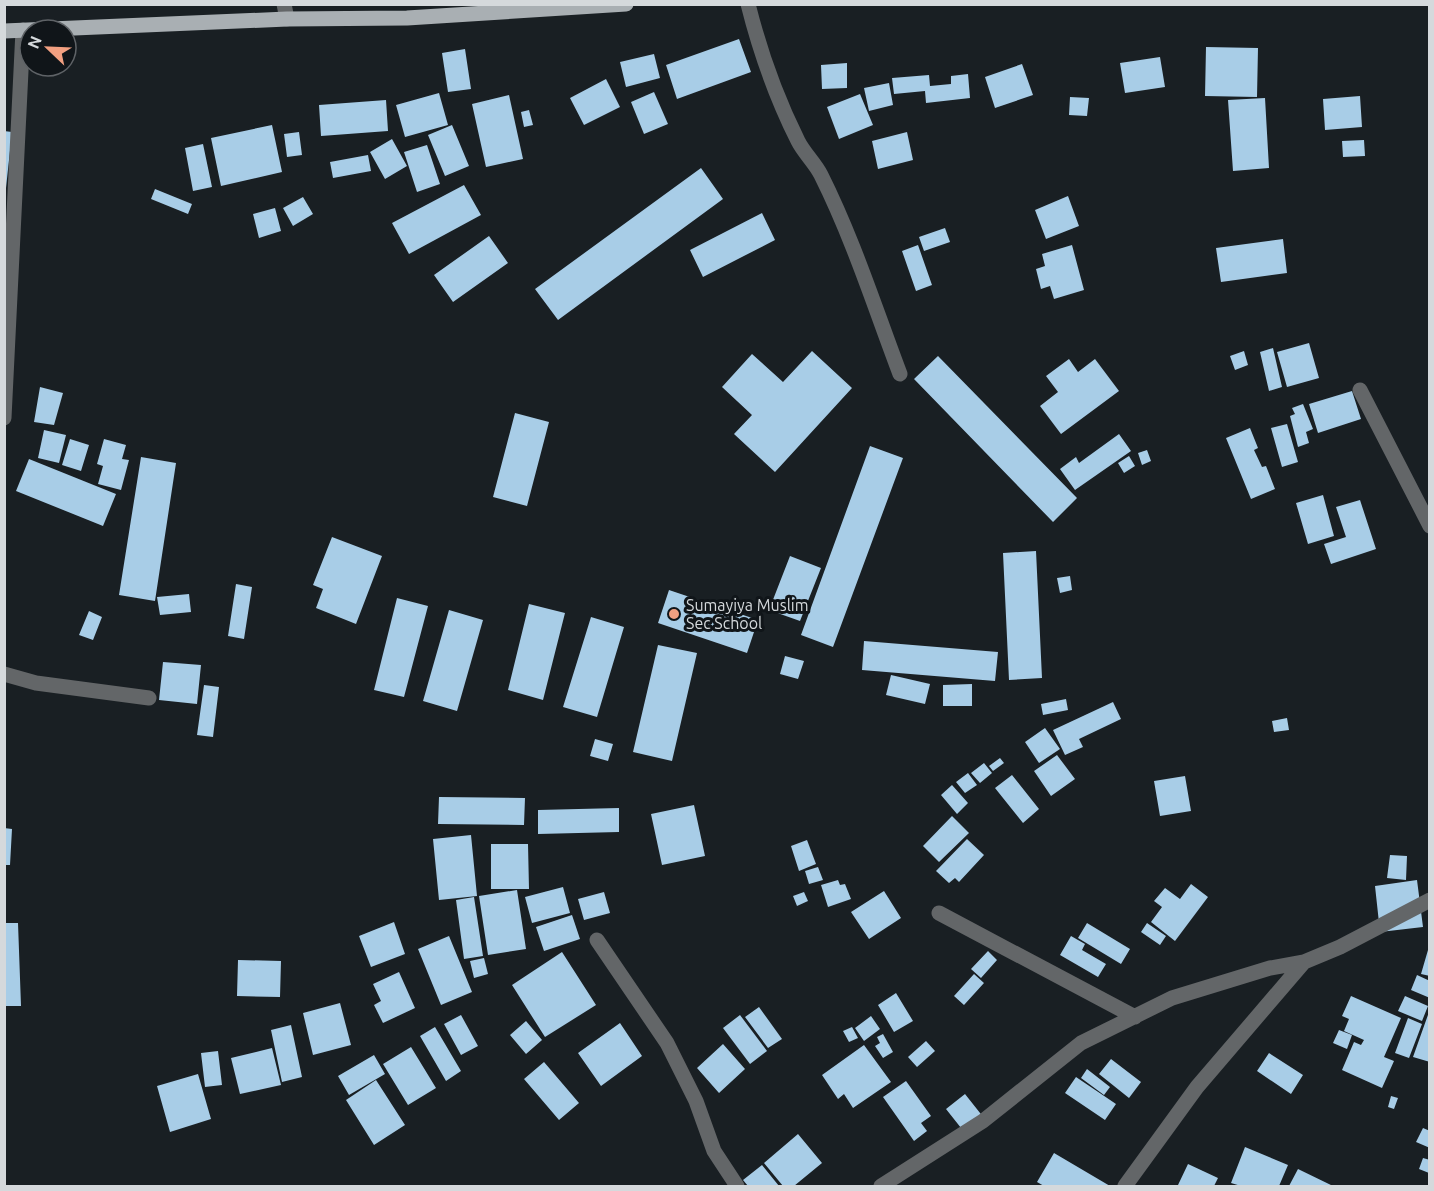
<svg xmlns="http://www.w3.org/2000/svg" width="1434" height="1191" viewBox="0 0 1434 1191" font-family="Ubuntu,sans-serif">
	<style>
		.building { fill: #a8cde7 }
		.lines { fill: none; stroke-linecap: round; stroke-linejoin: round }
		.minor { stroke: #636668; stroke-width: 15 }
		.major { stroke: #a9afb3; stroke-width: 15 }
		.poi-dot { fill: #f2a081; stroke: #101519; stroke-width: 2 }
		.labels { text-anchor: middle; stroke-width: 6; stroke-linejoin: round; paint-order: stroke }
		.poi-label { font-size: 16px; fill: #d5d9dc; stroke: #101519; text-anchor: start }
	</style>
	<rect width="100%" height="100%" fill="#191f23"/>
	<!-- building -->
	<path class="building" d="M739 39 751 72 677 99 666 65Z
		M1206 47 1258 48 1257 97 1205 96Z
		M465 49 471 89 448 92 442 53Z
		M654 54 660 78 626 87 620 62Z
		M1160 57 1165 87 1125 93 1120 63Z
		M847 63V88L822 89 821 65Z
		M1022 64 1033 95 995 108 985 77Z
		M968 74 970 98 926 103 925 91 894 94 892 78 929 75 930 86 951 84V76Z
		M606 79 620 107 584 125 570 98Z
		M889 83 893 105 869 111 864 88Z
		M654 92 668 124 644 134 631 102Z
		M439 93 448 125 405 137 396 105Z
		M860 94 873 125 839 139 827 107Z
		M509 95 523 159 486 167 472 104Z
		M1360 96 1362 127 1325 130 1323 99Z
		M1070 97 1089 98 1087 116 1069 115Z
		M1265 98 1269 168 1233 171 1228 100Z
		M386 100 388 131 321 136 319 105Z
		M529 110 533 125 524 127 521 112Z
		M272 125 282 172 221 186 211 138Z
		M452 125 469 166 445 176 428 135Z
		M4 131 12 132 6 188H4Z
		M299 132 302 155 287 157 284 134Z
		M907 132 913 160 878 169 872 141Z
		M392 139 407 166 385 179 370 152Z
		M1364 140 1365 156 1343 157 1342 141Z
		M203 144 212 187 193 191 185 148Z
		M427 145 440 184 417 192 404 152Z
		M368 155 371 171 333 178 330 162Z
		M701 168 723 199 558 320 535 289Z
		M464 185 481 215 409 254 392 223Z
		M155 189 192 204 188 214 151 199Z
		M1068 196 1079 226 1046 239 1035 210Z
		M303 197 313 214 293 226 283 208Z
		M275 208 281 231 259 238 253 214Z
		M762 213 775 240 703 277 690 250Z
		M945 228 950 242 924 251 919 237Z
		M489 236 508 263 453 302 434 275Z
		M1283 239 1287 273 1221 282 1216 248Z
		M918 245 932 285 916 291 902 251Z
		M1072 245 1084 290 1054 299 1050 286 1041 289 1036 269 1045 266 1042 254Z
		M1309 343 1319 378 1287 387 1277 352Z
		M1273 348 1282 387 1269 391 1260 352Z
		M812 351 852 388 775 472 734 434 752 415 722 387 752 354 783 382Z
		M1244 351 1248 365 1235 370 1230 356Z
		M938 356 1077 498 1053 522 914 379Z
		M1069 359 1078 372 1095 359 1119 391 1061 434 1040 406 1058 392 1046 376Z
		M40 387 63 393 54 425 34 422Z
		M1352 391 1361 419 1318 433 1309 404Z
		M1303 404 1313 429 1306 432 1309 443 1298 447 1290 416 1295 414 1292 408Z
		M515 413 549 422 527 506 493 497Z
		M1287 424 1298 462 1282 467 1271 428Z
		M1250 428 1258 448 1254 450 1262 467 1266 466 1275 489 1251 499 1226 438Z
		M44 430 66 435 59 463 38 458Z
		M1119 434 1131 451 1075 490 1060 469 1076 457 1079 463Z
		M70 439 89 445 81 471 62 465Z
		M104 439 126 445 122 459 129 460 121 490 98 484 103 466 97 464Z
		M870 446 903 458 833 647 801 635Z
		M1147 450 1151 461 1142 465 1138 453Z
		M1129 456 1135 466 1124 473 1118 463Z
		M141 457 176 463 155 601 119 595Z
		M29 459 116 494 103 526 16 491Z
		M1323 495 1334 536 1308 544 1296 503Z
		M1360 500 1376 549 1331 564 1324 544 1346 537 1336 507Z
		M332 537 382 556 356 624 316 608 323 589 313 585Z
		M1036 551 1042 678 1009 680 1003 553Z
		M790 556 821 568 800 621 769 610Z
		M1070 576 1072 590 1060 593 1057 578Z
		M236 584 252 587 244 639 228 636Z
		M669 590 758 620 747 653 658 623Z
		M189 594 191 612 160 615 157 597Z
		M397 598 428 606 404 697 374 690Z
		M529 604 565 613 543 700 508 690Z
		M449 610 483 620 457 711 423 701Z
		M89 611 102 617 93 640 79 635Z
		M591 617 624 627 597 717 563 707Z
		M864 641 998 652 995 681 862 670Z
		M658 645 697 653 672 761 633 752Z
		M785 656 804 661 798 679 780 674Z
		M163 662 201 665 197 704 159 700Z
		M891 675 930 684 925 704 886 695Z
		M972 684V706H943V685Z
		M204 685 219 687 213 737 197 735Z
		M1066 699 1068 710 1043 715 1041 704Z
		M1113 702 1121 719 1079 739 1083 747 1065 755 1053 730Z
		M1287 718 1289 730 1274 732 1272 721Z
		M1045 728 1060 749 1039 763 1025 742Z
		M595 739 613 744 608 761 590 756Z
		M1057 755 1075 779 1051 796 1034 771Z
		M1000 758 1004 763 993 771 989 766Z
		M984 763 992 773 980 783 971 773Z
		M968 773 977 785 965 793 956 782Z
		M1012 775 1039 809 1023 823 995 788Z
		M1185 776 1191 811 1160 816 1154 781Z
		M952 785 968 803 957 814 941 795Z
		M439 797 525 798 524 825 438 824Z
		M694 805 705 856 662 865 651 814Z
		M619 808V832L538 834V810Z
		M952 816 969 833 939 862 923 846Z
		M4 828 12 829 10 865H4Z
		M471 835 477 896 439 900 433 839Z
		M967 839 984 855 959 882 955 878 949 883 936 871Z
		M807 840 816 864 799 871 791 846Z
		M491 844H528L529 889H491Z
		M1390 855 1407 856 1406 880 1387 878Z
		M818 867 823 880 809 884 805 871Z
		M838 880 840 885 845 884 851 899 828 907 821 885Z
		M1417 880 1423 927 1380 932 1375 886Z
		M1191 884 1208 897 1175 941 1151 922 1162 907 1154 901 1165 888 1180 899Z
		M563 887 570 913 532 923 525 897Z
		M517 890 526 949 488 955 479 896Z
		M884 891 901 918 869 939 851 912Z
		M604 892 610 913 584 920 578 899Z
		M804 892 808 901 797 906 793 896Z
		M474 897 483 956 464 959 456 900Z
		M572 915 580 939 544 951 536 927Z
		M394 922 405 954 371 967 359 936Z
		M4 923H18L21 1006H4Z
		M1087 923 1130 949 1121 964 1078 938Z
		M1147 923 1166 936 1160 945 1141 932Z
		M449 936 472 992 441 1005 418 949Z
		M1071 936 1085 944 1082 950 1106 964 1098 977 1060 955Z
		M1428 950 1430 951V976L1421 974Z
		M988 951 997 960 981 978 971 969Z
		M562 952 596 1005 545 1037 512 985Z
		M484 958 488 974 474 978 470 961Z
		M238 960 281 961 280 997 237 996Z
		M399 972 415 1008 383 1023 374 1005 381 1001 373 984Z
		M974 974 984 983 964 1005 954 996Z
		M1417 975 1430 981V998L1411 990Z
		M896 993 913 1021 894 1032 878 1005Z
		M1351 996 1401 1018 1384 1057 1394 1061 1382 1088 1342 1070 1354 1042 1361 1045 1364 1040 1344 1031 1349 1019 1342 1016Z
		M1405 996 1428 1006 1422 1021 1398 1011Z
		M340 1003 351 1045 313 1055 303 1013Z
		M759 1007 782 1039 768 1048 745 1017Z
		M1429 1012H1430V1062L1413 1057Z
		M461 1015 478 1046 461 1055 444 1024Z
		M740 1015 767 1051 750 1064 723 1028Z
		M871 1016 880 1029 864 1041 855 1028Z
		M1408 1018 1422 1024 1409 1058 1395 1053Z
		M526 1021 542 1040 526 1054 510 1035Z
		M620 1023 642 1056 601 1086 578 1053Z
		M291 1025 302 1077 282 1082 271 1030Z
		M435 1027 461 1071 446 1081 420 1036Z
		M852 1027 858 1038 849 1042 843 1031Z
		M1339 1030 1352 1035 1347 1049 1333 1043Z
		M883 1034 893 1052 883 1058 875 1046 880 1043 877 1037Z
		M926 1041 935 1051 917 1067 908 1057Z
		M723 1044 745 1069 719 1093 697 1068Z
		M864 1045 891 1082 853 1108 844 1094 838 1099 822 1075Z
		M411 1047 436 1088 408 1105 383 1064Z
		M272 1048 281 1085 240 1094 231 1058Z
		M218 1051 222 1085 205 1087 201 1053Z
		M1269 1053 1303 1075 1291 1094 1257 1071Z
		M374 1055 385 1074 349 1095 338 1076Z
		M1111 1059 1141 1082 1129 1098 1099 1074Z
		M544 1062 579 1103 559 1120 524 1079Z
		M1087 1069 1110 1087 1104 1095 1081 1078Z
		M198 1074 211 1119 170 1132 157 1086Z
		M1076 1077 1116 1104 1105 1120 1065 1093Z
		M376 1080 405 1125 374 1145 346 1100Z
		M906 1081 931 1116 921 1123 927 1131 914 1141 883 1097Z
		M965 1094 984 1118 965 1133 946 1109Z
		M1391 1096 1398 1098 1394 1109 1388 1107Z
		M1423 1128 1430 1131V1148L1416 1142Z
		M798 1134 822 1163 794 1186H783L764 1163Z
		M1245 1147 1288 1165 1279 1186H1241L1231 1183Z
		M1054 1153 1110 1186H1044L1037 1182Z
		M1423 1158 1430 1160 1429 1173 1419 1169Z
		M1188 1164 1218 1178 1214 1186 1178 1185Z
		M762 1165 779 1186H748L743 1180Z
		M1298 1169 1333 1186H1289Z"/>
	<g class="lines">
		<!-- minor -->
		<path class="minor" d="M284 4 287 19
			M748 4C760 52 776 97 798 141 804 153 815 163 821 175 853 239 875 308 900 374
			M1360 390 1430 526
			M4 418 23 30
			M4 674 36 683 149 698
			M939 913 1135 1017
			M597 940 667 1043 696 1101 714 1151 737 1186
			M881 1186 983 1121 1081 1043 1172 998 1270 968 1304 962 1340 947 1430 900
			M1125 1186 1197 1087 1304 962"/>
		<!-- major -->
		<path class="major" d="M4 31 287 19 407 18 626 4"/>
	</g>
	<!-- markers -->
	<circle class="poi-dot" cx="674" cy="614" r="6"/>
	<g class="labels">
		<!-- poi labels -->
		<g class="poi-label">
			<text x="686" y="611">Sumayiya Muslim<tspan x="686" dy="18">Sec School</tspan></text>
		</g>
	</g>
	<!-- border -->
	<rect width="1434" height="1191" fill="none" stroke="#d5d9dc" stroke-width="12"/>
	<!-- north arrow -->
	<g transform="translate(48 48) rotate(293)"><circle r="28" fill="#101519" stroke="#5f6367" stroke-width="1.5"/>
	<path d="M0-4.5L10 22L0 15L-10 22Z" fill="#f2a081"/>
	<text y="-9" font-size="16" font-weight="bold" text-anchor="middle" fill="#d5d9dc">N</text>
	</g>
</svg>
